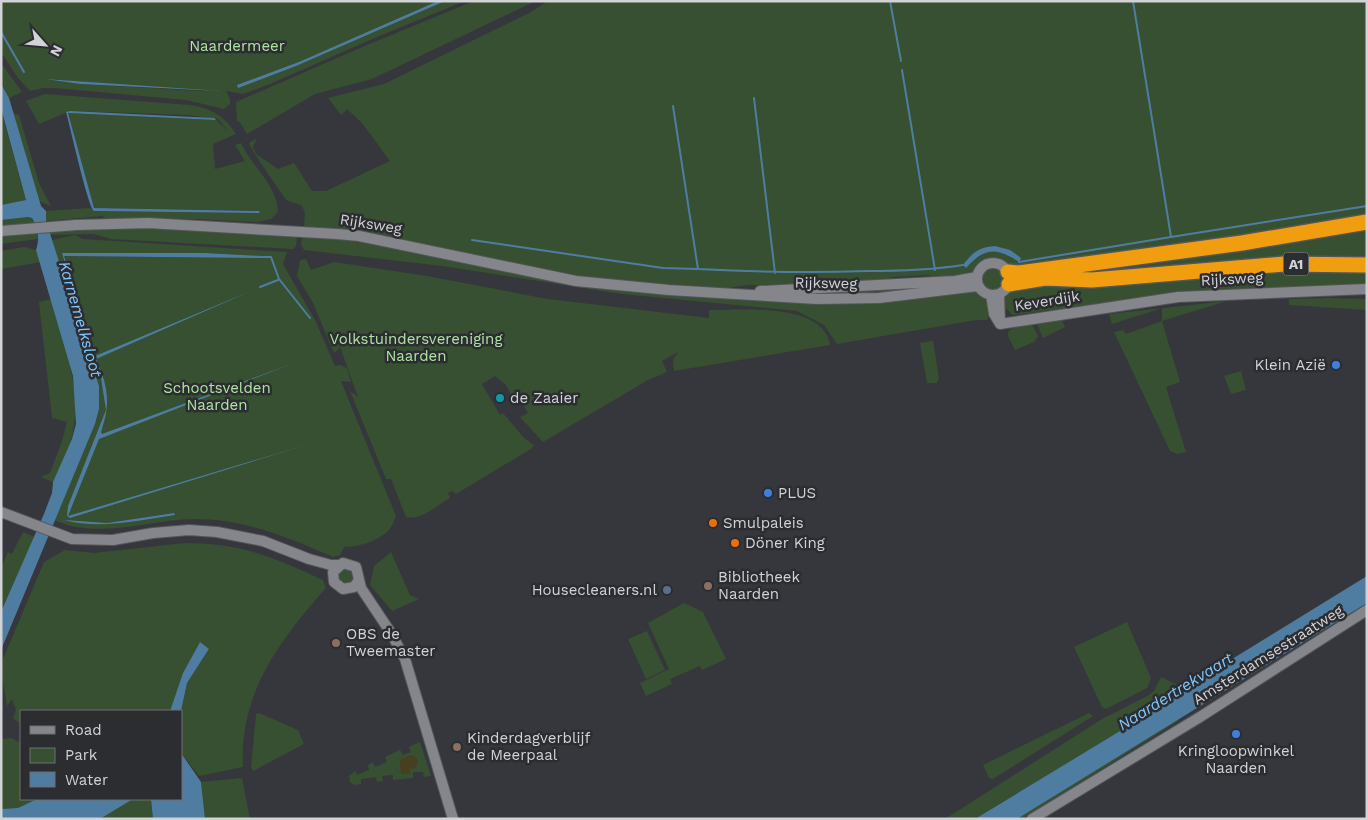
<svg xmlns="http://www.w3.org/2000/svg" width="1368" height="820" viewBox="0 0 1368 820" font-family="'Work Sans',sans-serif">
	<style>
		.green { fill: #365031; fill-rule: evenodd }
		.sand { fill: #483f1f }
		.water { fill: #4f7da1 }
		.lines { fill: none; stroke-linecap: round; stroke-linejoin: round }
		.stream { stroke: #4f7da1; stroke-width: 2 }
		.secondary-casing { stroke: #545559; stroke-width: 12 }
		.highway-casing { stroke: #545559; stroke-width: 18 }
		.secondary { stroke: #85868b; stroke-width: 10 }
		.highway { stroke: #f09e10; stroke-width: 15 }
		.shop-dot { fill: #3f7fe0; stroke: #2c2d31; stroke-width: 2 }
		.culture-dot { fill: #0f9aa8; stroke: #2c2d31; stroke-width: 2 }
		.food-dot { fill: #e8710a; stroke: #2c2d31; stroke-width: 2 }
		.education-dot { fill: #8d6e63; stroke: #2c2d31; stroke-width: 2 }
		.service-dot { fill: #5c6f8a; stroke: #2c2d31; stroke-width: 2 }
		.labels { text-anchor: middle; stroke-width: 5; stroke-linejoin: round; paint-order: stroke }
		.shield { fill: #2c2d31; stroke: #a0a1a4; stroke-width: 1 }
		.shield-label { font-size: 14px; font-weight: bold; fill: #d2d3d6 }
		.park-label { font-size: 15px; fill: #aee4a1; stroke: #2c2d31 }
		.street-label { font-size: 15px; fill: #d2d3d6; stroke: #2c2d31 }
		.poi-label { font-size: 15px; fill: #d2d3d6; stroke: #2c2d31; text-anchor: start }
		.water-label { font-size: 16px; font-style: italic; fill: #81c7fe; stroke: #2c2d31 }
	</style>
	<rect width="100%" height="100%" fill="#36373c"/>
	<!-- green -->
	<path class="green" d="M5 1H465L377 37 270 84 243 94 226 91 230 99V104L224 109 186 100 55 88H43L30 91 18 78 1 52V4ZM45 79 218 92 80 84Z
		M474 1H536L372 79 315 94 247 134 239 121 237 122 236 102 367 45Z
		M548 1H1367V220L1024 270C1011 267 994 255 982 264 978 267 975 272 971 275L937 278 929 275 892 277 876 282 749 285 727 288 621 281 539 270 388 236 304 226 305 213 302 206C297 203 291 203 287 200 284 198 250 148 249 143L257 138 253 147 256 154 278 169 294 163 312 191H326L390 161 362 123 347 109 341 115 328 98 384 84 531 12Z
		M1 63 22 92 9 98 1 84Z
		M45 94 190 105C211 108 225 116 236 134L213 144 215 169 245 161 235 145 241 143C252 167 277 184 278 212L271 219 257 222 196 219 108 220 102 216 46 221V211L90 208 94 211 259 213 260 211 94 208 67 113 216 120 229 132 218 119 188 115 70 111 39 124 26 101Z
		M1 110 26 200 1 205Z
		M13 113 19 115 39 183 51 206 39 201Z
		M28 217 32 218 36 224 1 228V220Z
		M124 227 297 236 296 246 293 249 111 239 94 234 50 235 49 231Z
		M1367 229V262L1104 276 1015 275Z
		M37 232 38 239 1 244V236Z
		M75 235 83 239 287 252 283 264 316 322 335 366 340 365 347 368 351 382 341 381 396 516C394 520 392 527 389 530 378 541 359 547 344 547L340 555 333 557C288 537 244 519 194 519 146 520 99 540 54 520L95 424 99 409V386L52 240ZM62 253H205L262 256V258L63 256ZM173 513 174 515 108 524 77 522 107 523Z
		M302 237 362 240 525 274 727 297 977 291C985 298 995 309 987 320H976L837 344 824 325 797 311 622 294 442 266 304 250 301 245Z
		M24 247 36 250 41 262 1 269V251Z
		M306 259 311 270 334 262 427 276 548 299 709 318V310C740 310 824 302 830 345L674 371 673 360 678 352 662 361 667 372 648 380 543 442 520 417 528 413 518 396 513 398 506 385 495 376 482 384 500 415 503 413 524 438 534 445 531 449 456 494 452 491 448 493 450 498C438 505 420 521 406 517L391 479H386L350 391 358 397 339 344V349L334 353 313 303 297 276 300 260Z
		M981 279a12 12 0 1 1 24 0a12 12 0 1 1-24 0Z
		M1286 271 1367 272V285L1193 292 1012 315 1006 308H1003L1004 297 1014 285Z
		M953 283 875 296 756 293Z
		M1328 298 1367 299V310L1289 305V299Z
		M51 299C71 367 93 416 53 482L41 477 50 473 62 441 67 422 52 418 39 302Z
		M1227 301 1162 321 1180 382 1166 387 1186 452 1177 454 1170 451 1114 332 1123 330 1126 334 1162 321V308L1112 324 1109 314Z
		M1062 320 1065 327 1043 338 1037 324Z
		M1032 324 1038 336 1034 342 1015 350 1008 336V332L1014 327Z
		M933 341 939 378 937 383H927L920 343Z
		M1241 371 1246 390 1231 394 1224 376Z
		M23 532 35 537 1 612V568L8 552 12 554Z
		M185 543C241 543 273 557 323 580L326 588C280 640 239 693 243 767L199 776 181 753V711L187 683 209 650 200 642 183 673 170 711H21V724L13 718 16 710 12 699 7 706 2 676 3 659 44 562 65 550 94 553Z
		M391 552 410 595 419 599 392 611 370 585 374 566Z
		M338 576a8 8 0 1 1 16 0a8 8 0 1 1-16 0Z
		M684 603 703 612 726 659 702 670 700 666 670 679 672 684 646 696 640 683 669 669 648 623Z
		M1127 622 1151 678 1147 688 1106 709 1102 707 1074 647Z
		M647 631 665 670 646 679 628 639Z
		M1161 677 1186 689 1171 700 975 819H945L1102 719 1149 695 1154 691Z
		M259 713 298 730 304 744 253 771 251 767 256 714Z
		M1089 713 1093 716 993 779 989 778 983 765Z
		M1179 717V720C1127 754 1074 786 1022 819H1017Z
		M11 738 21 743V799H37L18 808 1 809V739Z
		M420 742 431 776 424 777 423 772H413V778L393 780V775L382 776 383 781 377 782 376 777 361 779V784L354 785 350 782 349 776 355 771 357 775 369 770 368 765 373 762 375 767 387 762 385 757 400 750 403 755 411 752 409 747Z
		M242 778 250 819H205L201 782Z
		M133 799H151L153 819H100Z"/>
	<!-- sand -->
	<path class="sand" d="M412 755 418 759 416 768 410 769V774H401L400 760Z"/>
	<!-- water -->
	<path class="water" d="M438 1H445L296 66 238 88 237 85 299 62Z
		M45 79 221 91 80 84Z
		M1 84 9 98 41 206 46 211V221L99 386V409L95 424 1 650V612L44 514 52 493 53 482 72 439 76 424 73 376 36 250C40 239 38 227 32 218L28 217 1 220V205L26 200 1 108Z
		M70 111 214 118 230 133 216 120 68 113 94 208 260 211 259 213 94 211C88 207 70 126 66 112Z
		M995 246 1010 250 1021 258 1019 262C996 247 985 247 966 268L963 265C972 253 979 247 995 246Z
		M62 253H205L262 256 263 258 64 256 95 356 251 291 96 359C108 386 111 403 101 432L102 434 294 363 99 439 68 516 309 444 70 518 67 516 68 506 106 410 101 378Z
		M174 513 175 515C139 520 100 530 64 520L107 523Z
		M1367 576V603L1017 819H975L1171 700 1224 664Z
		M200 642 209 649 187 683 181 711H170L183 673Z
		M181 753 201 782 205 819H153L151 799H181Z
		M37 799H133L100 819H1V809L18 808Z"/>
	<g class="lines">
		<!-- stream -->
		<path class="stream" d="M890 1 901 61
			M1 32 24 72
			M902 70 935 270
			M754 98 775 273
			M1171 237 1367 206
			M472 240 663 268 698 269 673 106
			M263 257H271L279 279 310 318
			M1019 262 1171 237 1133 1
			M698 269C755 272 810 273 867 271 899 271 931 270 963 265
			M260 287 278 280"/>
		<defs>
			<path id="secondary" d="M1 231 76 225 148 223 337 234 359 236 576 281 669 290 817 299 879 298 978 286
				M977 279a16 16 0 1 1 32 0a16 16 0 1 1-32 0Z
				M760 291 955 281 977 277
				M999 294 1000 323
				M991 295 994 314 1000 324
				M1000 324 1178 297 1367 289
				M1 512 72 539 113 540 153 533 189 530 217 532 263 541 309 559 331 565H339
				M359 580 354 587 343 589 334 582 333 572 343 563 356 567 361 588 391 633 405 659 453 819
				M1032 819 1200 717 1367 610"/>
			<path id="highway" d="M1008 272 1019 273 1242 243 1367 222
				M1009 284 1045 278 1092 280 1284 264 1367 265"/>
		</defs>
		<!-- secondary casing -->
		<use href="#secondary" class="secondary-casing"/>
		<!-- highway casing -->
		<use href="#highway" class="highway-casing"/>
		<!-- secondary -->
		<use href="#secondary" class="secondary"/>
		<!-- highway -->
		<use href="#highway" class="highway"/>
	</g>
	<!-- markers -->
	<g class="shop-dot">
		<circle cx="1336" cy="365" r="5"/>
		<circle cx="768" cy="493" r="5"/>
		<circle cx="1236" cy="734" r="5"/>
	</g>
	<circle class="culture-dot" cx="500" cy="398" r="5"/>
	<g class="food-dot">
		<circle cx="713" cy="523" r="5"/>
		<circle cx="735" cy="543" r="5"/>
	</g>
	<g class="education-dot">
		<circle cx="708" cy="586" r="5"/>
		<circle cx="336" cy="643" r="5"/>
		<circle cx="457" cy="747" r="5"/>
	</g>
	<circle class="service-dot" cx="667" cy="590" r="5"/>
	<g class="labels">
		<!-- shield labels -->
		<rect class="shield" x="1283.5" y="252.5" width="25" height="23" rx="4"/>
		<g class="shield-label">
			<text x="1296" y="269">A1</text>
		</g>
		<!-- park labels -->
		<g class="park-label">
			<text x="237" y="51">Naardermeer</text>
			<text x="416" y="344">Volkstuindersvereniging<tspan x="416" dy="17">Naarden</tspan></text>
			<text x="217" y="393">Schootsvelden<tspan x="217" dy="17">Naarden</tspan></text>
		</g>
		<!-- street labels -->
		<g class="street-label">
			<text transform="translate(371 224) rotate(9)" y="5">Rijksweg</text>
			<text transform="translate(1232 279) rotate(-3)" y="5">Rijksweg</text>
			<text transform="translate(826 283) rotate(1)" y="5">Rijksweg</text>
			<text transform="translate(1047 301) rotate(-9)" y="5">Keverdijk</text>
			<text transform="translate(1268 655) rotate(-32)" y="5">Amsterdamsestraatweg</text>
		</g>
		<!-- poi labels -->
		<g class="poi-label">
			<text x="1326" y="370" text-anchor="end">Klein Azië</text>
			<text x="510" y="403">de Zaaier</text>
			<text x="778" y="498">PLUS</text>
			<text x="723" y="528">Smulpaleis</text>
			<text x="745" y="548">Döner King</text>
			<text x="718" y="582">Bibliotheek<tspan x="718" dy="17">Naarden</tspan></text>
			<text x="657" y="595" text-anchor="end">Housecleaners.nl</text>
			<text x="346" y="639">OBS de<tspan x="346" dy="17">Tweemaster</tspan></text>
			<text x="467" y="743">Kinderdagverblijf<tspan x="467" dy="17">de Meerpaal</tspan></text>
			<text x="1236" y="756" text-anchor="middle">Kringloopwinkel<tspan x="1236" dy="17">Naarden</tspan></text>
		</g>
		<!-- water labels -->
		<g class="water-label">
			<text transform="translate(81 319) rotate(74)" y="6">Karnemelksloot</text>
			<text transform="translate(1175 691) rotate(-32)" y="6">Naardertrekvaart</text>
		</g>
	</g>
	<!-- border -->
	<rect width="1368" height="820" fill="none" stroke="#d2d3d6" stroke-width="5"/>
	<!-- legend -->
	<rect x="20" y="710" width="162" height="90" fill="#2c2d31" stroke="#6e6f73"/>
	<rect x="30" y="726" width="25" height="8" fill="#85868b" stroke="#6e6f73"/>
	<text x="65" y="735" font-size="15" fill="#d2d3d6">Road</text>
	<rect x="30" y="748" width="25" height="15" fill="#365031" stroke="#6e6f73"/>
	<text x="65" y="760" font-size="15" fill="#d2d3d6">Park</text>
	<rect x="30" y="772" width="25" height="15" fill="#4f7da1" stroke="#6e6f73"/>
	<text x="65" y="785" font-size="15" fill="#d2d3d6">Water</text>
	<!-- north arrow -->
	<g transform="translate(45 45) rotate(117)" stroke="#2c2d31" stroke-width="4" paint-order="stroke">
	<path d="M0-4L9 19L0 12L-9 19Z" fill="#d2d3d6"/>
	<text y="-8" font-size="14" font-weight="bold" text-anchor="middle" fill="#d2d3d6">N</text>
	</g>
</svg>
